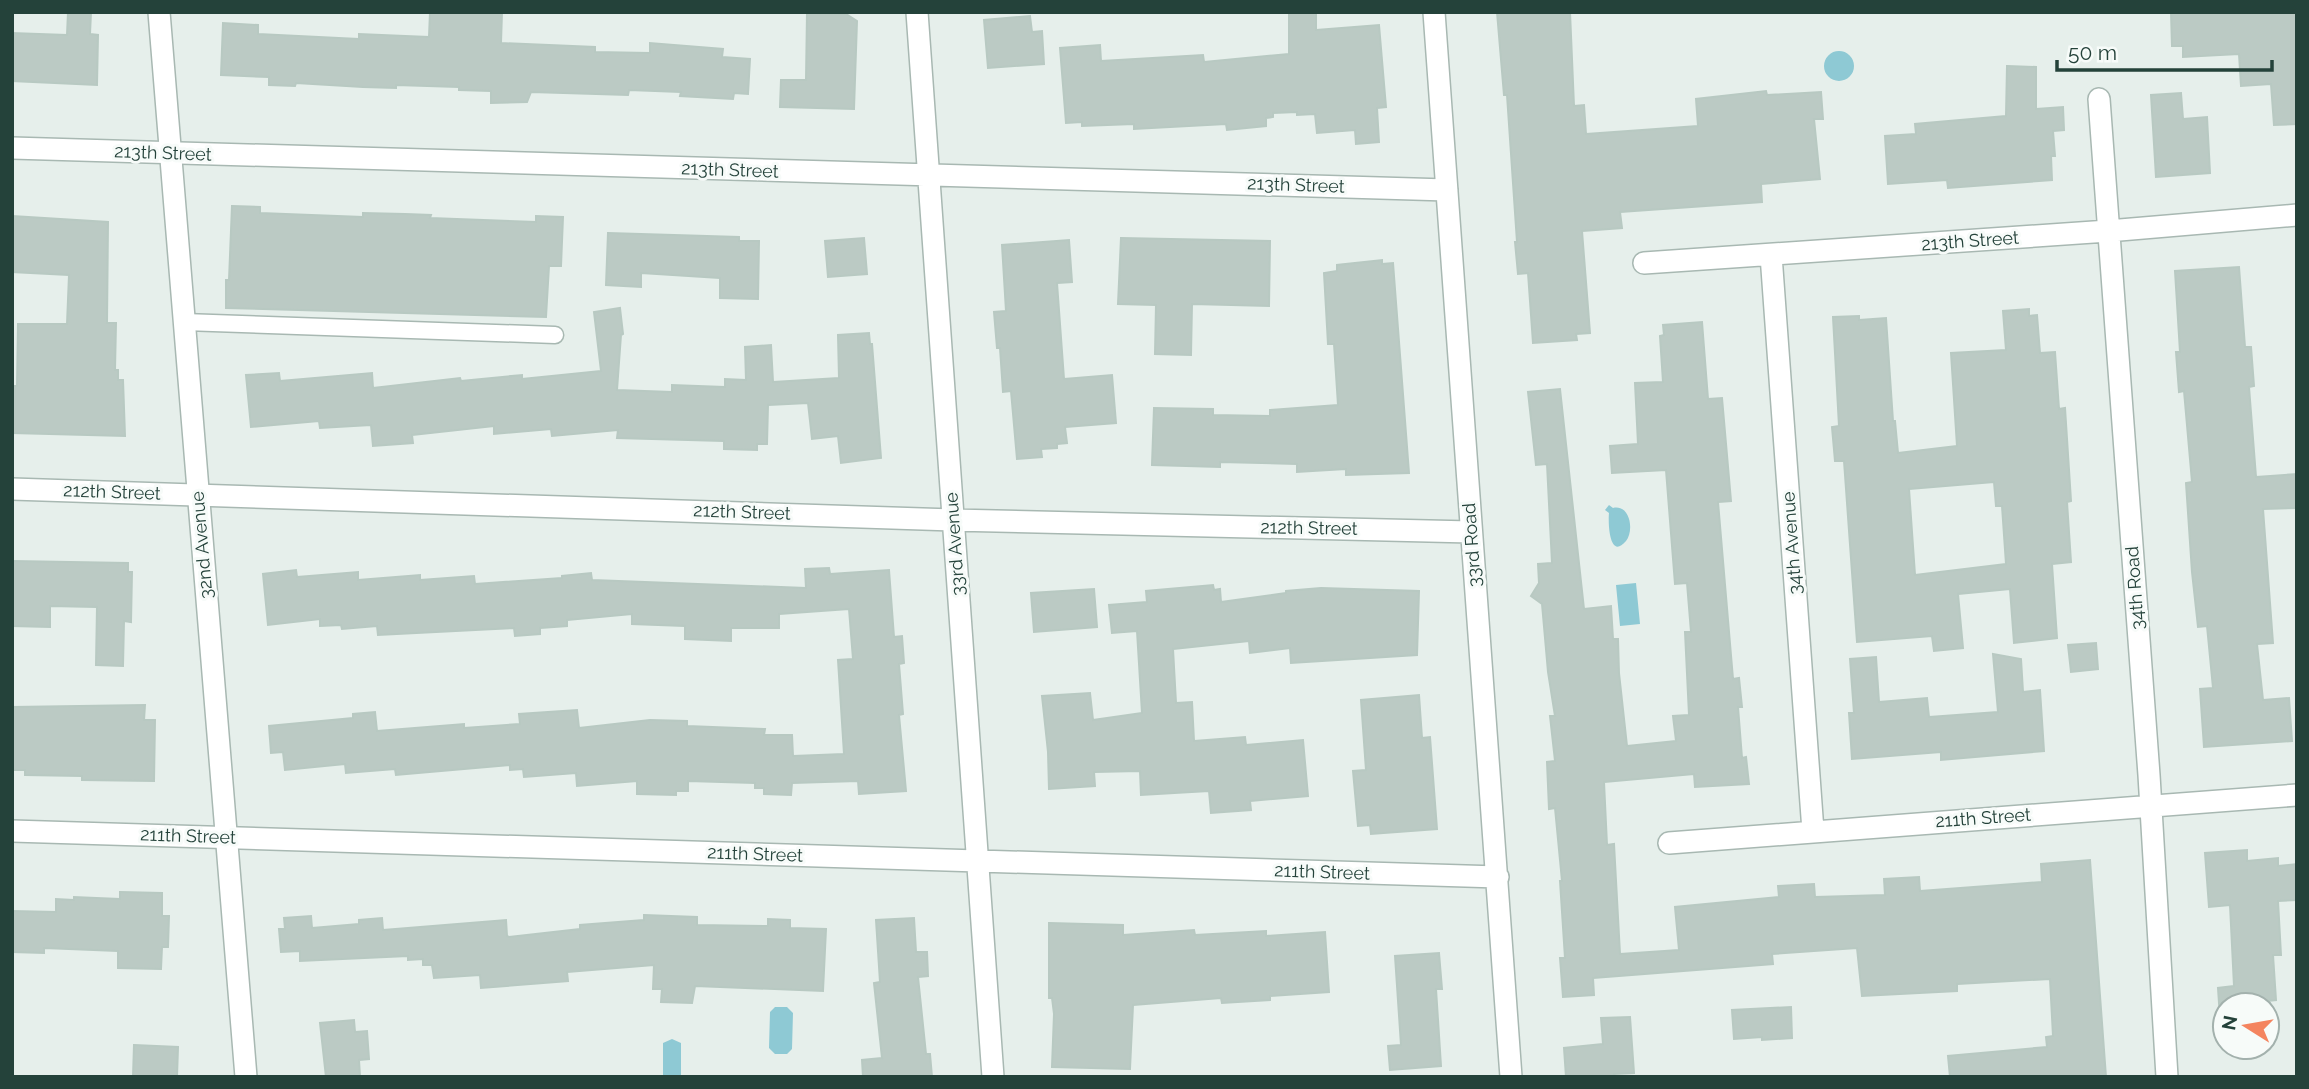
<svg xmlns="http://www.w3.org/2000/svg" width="2309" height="1089" viewBox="0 0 2309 1089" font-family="Raleway,sans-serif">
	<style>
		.water { fill: #8ec9d4 }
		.building { fill: #bbcac4; stroke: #b8c9c2; stroke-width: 2; fill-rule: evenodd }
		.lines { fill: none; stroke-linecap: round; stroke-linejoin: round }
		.service-casing { stroke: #a8b8b2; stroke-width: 19 }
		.minor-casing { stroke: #a8b8b2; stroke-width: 24 }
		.tertiary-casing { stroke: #a8b8b2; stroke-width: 24 }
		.service { stroke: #fff; stroke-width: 16 }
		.minor { stroke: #fff; stroke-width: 21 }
		.tertiary { stroke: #fff; stroke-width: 21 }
		.labels { text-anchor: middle; stroke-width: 6; stroke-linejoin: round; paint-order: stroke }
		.street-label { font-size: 18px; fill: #24423a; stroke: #f7fbf9 }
	</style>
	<rect width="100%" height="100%" fill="#e6efeb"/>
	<!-- water -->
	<path class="water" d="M1824 66a15 15 0 1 1 30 0a15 15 0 1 1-30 0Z
		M1609 505 1613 508C1631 504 1634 532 1626 541 1609 561 1608 522 1609 513L1605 510Z
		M1636 583 1640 624 1620 626 1616 585Z
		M775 1007H787L793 1013 792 1049 787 1054H775L769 1048 770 1012Z
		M672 1039 681 1043V1075H663V1043Z"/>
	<!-- building -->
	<path class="building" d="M68 12H91L90 34 98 35 97 85 12 81V33L67 35Z
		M430 12H502L501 43 595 47V52L650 53V43L723 49 722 57 750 59 748 94 734 93 733 99 680 96 681 92 629 90 628 95 531 92 527 102 491 103V91L459 90V87L396 85V88L363 87 296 83 295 86 269 85V77L221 75 223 23 258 25V34L359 39V34L429 37Z
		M1289 12H1316V30L1379 25 1386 107 1377 108 1379 142 1356 144 1355 130 1317 133 1315 114 1297 115V112L1273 113V117L1266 118V126L1227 130 1226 124 1134 129V124L1082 126V122L1066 123 1060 48 1100 45 1101 61 1203 55 1204 62 1289 54Z
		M1497 12H1570L1574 106 1584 105 1586 134 1698 126 1696 99 1766 91 1767 95 1821 92 1823 119H1814L1820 179 1761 184 1762 202 1620 212 1622 228 1582 231 1590 333 1576 334 1577 340 1533 343 1528 273 1518 274 1515 242H1517L1507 95H1504Z
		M2171 12H2297V124L2274 125 2271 84 2241 86 2239 54 2183 57V46H2172Z
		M807 13 846 14 857 21 854 109 780 107 781 80H806Z
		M1030 16 1032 32 1042 31 1044 64 988 68 984 20Z
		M2007 66 2036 67V109L2063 107 2064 130 2053 131 2055 156H2051L2052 180 1948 188 1947 180 1888 184 1885 136 1916 134 1915 124 2006 116Z
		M2181 93 2183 119 2207 117 2210 173 2156 177 2151 95Z
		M232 206 260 207V213L363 217V213L405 214 431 215 430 218 536 222V216L563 217 561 266H549L546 317 226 308V280H229Z
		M12 216 108 222 107 323H116L115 370H118V380H123L125 436 12 433V386H17L18 324H67L69 275 12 272Z
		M608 233 739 237V241H759L758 299 720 298V278L641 273V287L606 285Z
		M864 238 867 274 828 277 825 241Z
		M1121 238 1270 241 1269 306 1192 304 1191 355 1155 354 1156 305 1118 304Z
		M1069 240 1072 282 1057 283 1064 379 1112 375 1116 423 1065 427 1067 443 1057 444V448L1041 449 1042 457 1017 459 1011 391 1003 392 1000 348H997L994 312 1006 311 1002 245Z
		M1382 260V264L1393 263 1409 473 1346 475V469L1297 472V464L1220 462V467L1152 465 1154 408 1213 409V415L1270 416V410L1338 405 1334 344H1328L1324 273 1337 271V265Z
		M2239 267 2245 347H2251L2254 386 2249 387 2256 477 2297 474V508L2263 509 2273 643 2257 644 2263 700 2289 698 2292 741 2204 747 2200 689 2213 688 2207 626 2198 627 2192 572 2186 483 2192 482 2184 391 2179 392 2176 352H2180L2175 271Z
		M620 308 623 334 621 335 617 390 672 392V385L725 387V379L746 380 745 347 771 345 773 382 839 378 838 335 869 333 870 344H872L881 458 841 463 838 436 812 439 808 403 768 405 767 444H757V450L724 449V441L617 438 618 430 552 436 551 429 494 434V426L412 435 413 443 373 446 371 425 320 428 319 421 251 427 246 375 279 373 280 381 372 373 373 388 460 378 461 381 522 375V379L601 371 594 312Z
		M2029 309V316L2037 315 2040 353 2055 352 2059 409 2065 408 2071 501 2067 502 2071 562 2052 564 2057 638 2014 643 2010 589 1958 594 1963 648 1934 651 1932 636 1857 642 1844 461H1835L1832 427 1839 426 1833 317 1859 316V320L1886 318 1893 421H1895L1898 453 1957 446 1951 353 2006 350 2003 311ZM1994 482 1996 506H2002L2006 564 1915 575 1909 489Z
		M1702 322 1708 399 1722 398 1731 501 1718 502 1733 679 1739 678 1742 707H1738L1742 758 1746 757 1749 784 1695 787 1694 774 1604 782 1607 845 1614 844 1620 954 1679 950 1675 907 1779 897 1778 886 1814 884 1815 897 1885 895 1884 879 1919 877 1920 891 2042 882 2041 864 2090 860 2106 1077H1950L1948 1056 2047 1047 2046 1037 2053 1036 2050 979 1957 984V991L1862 996 1857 948 1772 954 1773 964 1593 978 1594 995 1563 997 1560 958H1565L1560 881H1562L1555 808 1549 809 1547 762 1555 761 1550 716H1555L1548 672 1542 604 1531 596 1539 583 1538 564 1552 563 1547 464 1536 465 1528 392 1560 389 1584 609 1611 606 1613 639H1618L1619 673 1627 746 1676 741 1673 716 1689 715 1685 632H1691L1687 583 1675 584 1666 470 1612 473 1610 446 1638 444 1635 383 1663 382 1660 336 1664 335 1663 325Z
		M12 561 128 563V572H132L131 622 124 621 123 666 96 665 97 607 50 606V627L12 626Z
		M829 568 830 574 889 570 894 637 902 636 904 663 899 664 903 714 899 715 906 791 859 794 858 781 792 783 791 795 764 794V788H755V783L688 781V791H676V795L637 794V781L577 786 576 773 524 777 523 769 510 770V765L396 775 395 769 346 773 345 764 285 770 283 752 271 753 269 726 353 718V714L375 712 377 731 464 724V728L520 724 519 714 577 710 579 728 650 720 687 721V726L765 729 764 735H792L793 756 844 754 838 660 853 659 849 609 779 614V628H731V641L685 639V626L632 624V614L567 620V626L540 628V634L515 636 514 628 378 635 377 626 342 629 341 625 320 626V619L268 625 263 574 296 570 297 577 358 572V580L420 575V580L474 576 475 584 562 578V576L591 573 592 580 806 588 805 569Z
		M1213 585 1214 590 1220 589 1221 602 1286 593V591L1321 588 1419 591 1417 655 1291 663 1290 648 1250 653 1249 641 1173 649 1176 703 1192 702 1194 741 1245 737 1246 745 1303 740 1308 796 1250 801 1251 810 1211 813 1209 791 1141 795 1140 771 1094 772 1095 786 1049 789 1048 752 1042 696 1090 693 1093 720 1142 713 1137 631 1112 633 1109 605 1147 602 1146 591Z
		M1094 589 1097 627 1034 632 1031 593Z
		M2096 643 2098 669 2071 672 2068 645Z
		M1993 654 2021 659 2023 692 2040 690 2044 751 1941 760V752L1852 759 1849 713H1854L1850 659 1876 657 1879 702 1927 698 1929 717 1998 712Z
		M1419 695 1422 738 1430 737 1437 829 1371 834 1370 825 1358 826 1353 771 1366 770 1361 700Z
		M145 705 144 720H155L154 781 82 780V776L25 775V770H12L13 707Z
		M2247 850V861L2278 858V866L2297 864V900L2278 901 2281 955H2273L2276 1000 2267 1001 2268 1015 2267 1005H2225V1018H2220L2218 988 2234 986 2230 905 2209 907 2205 853Z
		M120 892 162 893V916H169L168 947H162L161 969 118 968V951L44 948V953L12 952V911L56 912V899L74 900V897L120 899Z
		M644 915 697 917V925L768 926V919L790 920V928L826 929 823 991 695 986 692 1003 661 1002 662 989H653L654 965 567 972 568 981 481 988 480 975 434 978 432 965H423V959L408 960V956L300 961V951L281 952 279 929H285L284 918 311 916 312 928 359 924V920L382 918 383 930 506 920 507 936 509 937 580 929V925L644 920Z
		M914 918 916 952H927L928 976 918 977 926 1054H930L932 1077H863L862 1060 882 1058 874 983 880 982 876 920Z
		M1049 923 1123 925V935L1194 930 1195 935 1266 931V936L1325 932 1329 992 1270 996V1000L1222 1003 1221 998 1133 1005 1130 1069 1052 1067 1054 1014 1052 998H1049Z
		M1439 953 1442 989H1436L1441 1066 1390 1070 1388 1046 1401 1045 1395 956Z
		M1791 1007 1792 1038 1762 1040V1037L1734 1039 1732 1010Z
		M1630 1017 1634 1073 1614 1074V1077H1566L1564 1048 1603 1044 1601 1018Z
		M354 1020 355 1032 367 1031 369 1059 359 1060 360 1077H326L320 1023Z
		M134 1045 178 1047 177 1077H133Z"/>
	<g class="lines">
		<defs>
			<path id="service" d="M184 322 555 335"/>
			<path id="minor" d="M917 12 993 1077
				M1434 12 1511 1077
				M2099 99 2149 775 2167 1077
				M12 148 1447 190
				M1771 255 1813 831
				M1644 263 2108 231 2297 215
				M12 489 953 520 1471 532
				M12 831 1498 877
				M1669 843 2297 795"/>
			<path id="tertiary" d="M159 12 246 1077"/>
		</defs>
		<!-- service casing -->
		<use href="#service" class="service-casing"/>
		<!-- minor casing -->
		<use href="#minor" class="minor-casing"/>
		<!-- tertiary casing -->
		<use href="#tertiary" class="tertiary-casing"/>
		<!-- service -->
		<use href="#service" class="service"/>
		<!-- minor -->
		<use href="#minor" class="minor"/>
		<!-- tertiary -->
		<use href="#tertiary" class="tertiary"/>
	</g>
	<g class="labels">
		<!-- street labels -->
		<g class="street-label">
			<text transform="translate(163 153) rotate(2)" y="6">213th Street</text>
			<text transform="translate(730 170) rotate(2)" y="6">213th Street</text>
			<text transform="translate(1296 185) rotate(2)" y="6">213th Street</text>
			<text transform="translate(1970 241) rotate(-4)" y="6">213th Street</text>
			<text transform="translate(112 492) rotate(2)" y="6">212th Street</text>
			<text transform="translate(742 512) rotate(2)" y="6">212th Street</text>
			<text transform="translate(1309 528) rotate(1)" y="6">212th Street</text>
			<text transform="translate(1792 543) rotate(-94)" y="6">34th Avenue</text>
			<text transform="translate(955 544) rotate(-94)" y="6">33rd Avenue</text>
			<text transform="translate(202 545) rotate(-95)" y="6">32nd Avenue</text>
			<text transform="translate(1472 545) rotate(-94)" y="6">33rd Road</text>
			<text transform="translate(2135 588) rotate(-94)" y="6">34th Road</text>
			<text transform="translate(1983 818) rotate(-4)" y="6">211th Street</text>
			<text transform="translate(188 836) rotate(2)" y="6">211th Street</text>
			<text transform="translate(755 854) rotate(2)" y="6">211th Street</text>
			<text transform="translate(1322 872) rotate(2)" y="6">211th Street</text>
		</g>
	</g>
	<!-- border -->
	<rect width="2309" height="1089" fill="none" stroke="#24423a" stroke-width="28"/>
	<!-- north arrow -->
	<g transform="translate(2246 1026) rotate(281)"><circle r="33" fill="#f7fbf9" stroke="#a3b1ad" stroke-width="2"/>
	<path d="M0-5L12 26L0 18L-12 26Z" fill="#f4845f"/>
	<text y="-10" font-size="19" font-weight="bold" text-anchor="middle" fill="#24423a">N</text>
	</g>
	<!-- scale -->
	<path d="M2057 60v10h215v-10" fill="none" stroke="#24423a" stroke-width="3.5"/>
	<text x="2068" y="60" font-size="21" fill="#24423a" stroke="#f7fbf9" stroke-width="5" paint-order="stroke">50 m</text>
</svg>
